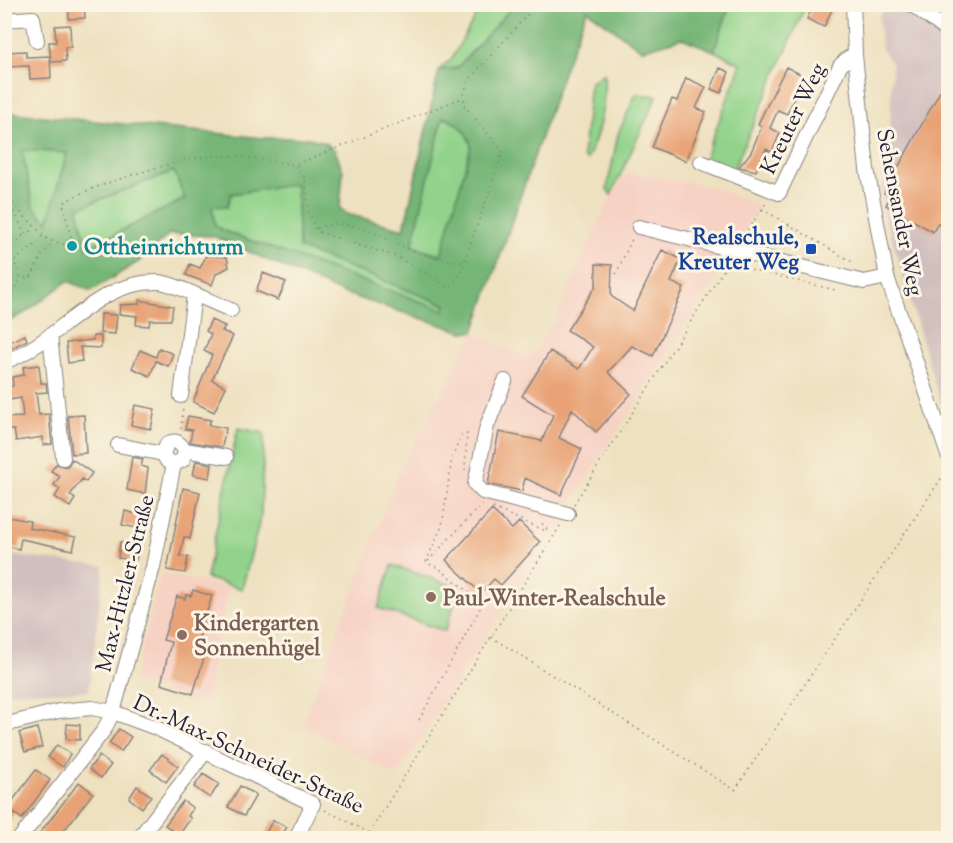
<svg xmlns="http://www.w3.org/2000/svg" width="953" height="843" viewBox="0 0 953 843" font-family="'Sorts Mill Goudy',serif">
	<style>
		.built { fill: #f6d2c4 }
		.industrial { fill: #d1bfbe }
		.green { fill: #91d38a; stroke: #5a7a62; stroke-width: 1.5 }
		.forest { fill: #74b576; stroke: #4b6c58; stroke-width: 1.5; fill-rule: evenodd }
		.building { fill: #e8a275 }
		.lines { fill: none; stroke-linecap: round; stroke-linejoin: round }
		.minor-casing { stroke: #88827e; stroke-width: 16 }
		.path { stroke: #88827e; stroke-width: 1.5; stroke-dasharray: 1.5 4.5; stroke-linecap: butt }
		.minor { stroke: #fff; stroke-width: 14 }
		.culture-dot { fill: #0f9aa8; stroke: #fcf5e5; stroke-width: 2 }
		.transit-dot { fill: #1a4fb4; stroke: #fcf5e5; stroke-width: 2 }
		.education-dot { fill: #8d6e63; stroke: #fcf5e5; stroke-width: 2 }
		.labels { text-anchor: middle; stroke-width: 6; stroke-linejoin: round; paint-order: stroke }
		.street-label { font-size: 22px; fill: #22223b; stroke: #fcf5e5 }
		.transit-label { font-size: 22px; font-weight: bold; fill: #164399; stroke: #fcf5e5; text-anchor: end }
		.culture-label { font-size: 22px; font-weight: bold; fill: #0d838f; stroke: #fcf5e5; text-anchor: start }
		.education-label { font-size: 22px; font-weight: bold; fill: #785e54; stroke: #fcf5e5; text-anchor: start }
	</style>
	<rect width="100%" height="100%" fill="#fcf5e5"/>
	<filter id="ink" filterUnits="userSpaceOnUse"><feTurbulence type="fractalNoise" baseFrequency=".0167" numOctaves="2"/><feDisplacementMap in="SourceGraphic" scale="12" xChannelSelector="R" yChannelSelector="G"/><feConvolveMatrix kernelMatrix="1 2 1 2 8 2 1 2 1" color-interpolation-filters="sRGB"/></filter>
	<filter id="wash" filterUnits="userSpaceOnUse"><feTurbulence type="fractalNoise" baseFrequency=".008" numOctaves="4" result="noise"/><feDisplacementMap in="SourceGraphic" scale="24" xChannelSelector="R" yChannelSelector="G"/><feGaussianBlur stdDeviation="1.35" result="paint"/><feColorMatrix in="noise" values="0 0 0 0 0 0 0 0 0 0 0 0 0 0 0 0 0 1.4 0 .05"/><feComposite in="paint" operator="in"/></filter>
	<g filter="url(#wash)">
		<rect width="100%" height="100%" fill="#eee1c0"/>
		<!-- built -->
		<path class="built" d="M627 172 717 188 759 205 729 257 397 776 302 725 400 469 474 332 528 359 554 322 611 195Z
			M161 573 229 588 204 704 133 681Z"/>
		<!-- industrial -->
		<path class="industrial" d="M890 5H922L948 23V428L882 206 881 190 889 168 892 64 881 48 879 15Z
			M6 555 104 566 89 691 5 692Z"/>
		<!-- green -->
		<path class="green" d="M482 5H514L457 69 439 70 452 58Z
			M730 5H806L732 173 704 160 741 64 714 51Z
			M604 73C606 104 600 132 587 160L583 156 590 83Z
			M636 94 657 96 611 195 607 189 618 134Z
			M442 117C458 123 467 130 471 146L442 255 412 246Z
			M21 150 67 152 48 222 33 206Z
			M174 171 185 199 87 248 78 208Z
			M296 184 299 248 446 305 444 311 224 231 215 225 212 205 227 207 230 194Z
			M238 428 264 433 261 516 242 589 206 578Z
			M392 565 460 588 445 631 378 608Z"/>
		<!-- forest -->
		<path class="forest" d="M514 5H730L714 51 682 38 642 50 587 10 565 67 474 332H463L340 292 213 236 169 234 140 261 91 291 68 281 26 312 5 324V112L263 138H309L324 142 335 150 343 171 340 208 347 214 404 229 439 70 457 68ZM443 117C458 123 467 130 471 146L441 255 412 246ZM22 150 67 153 48 222 33 206ZM174 171 185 199 87 248 78 208ZM296 184 299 248 446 305 444 310 224 231 215 225 212 206 227 207 231 194Z"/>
		<g id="blocks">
			<!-- building -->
			<path class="building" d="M68 4H84L85 18 69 19Z
				M814 4 833 7 824 27 807 19Z
				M70 25 71 47H65L66 61 51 62 49 42H56L55 26Z
				M26 51V57L50 56 51 78 30 79 29 66 4 67V52Z
				M786 67 804 76 787 114 778 110 770 128 780 133 772 152 766 149 756 171 739 167 751 152 762 126 758 124Z
				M720 68 729 72 721 93 711 89Z
				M948 77V228L938 223 933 232 886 205 891 196 884 193Z
				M686 78 706 87 696 108 706 112 686 161 652 147 672 99 677 101Z
				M662 250 681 259 671 282 684 288 653 356 632 346 608 372 631 394 596 432 572 409 559 438 582 449 561 495 525 478 522 491 488 484 499 432 542 441 553 415 522 396 550 351 579 369 593 347 567 330 596 286V264L612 265 611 296 633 311Z
				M206 256 227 257 229 267 216 274 212 285 186 275 190 264 200 268Z
				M263 273 286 282 278 300 256 291Z
				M139 300 173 306 171 320H150L149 326 136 325 137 316 119 314 120 305 139 304Z
				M101 314 117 315 115 334 100 333Z
				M211 320 225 326 222 331 233 336 212 380 226 387 214 412 193 402 212 355 204 351 211 334 206 331Z
				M4 334 9 342 25 335 27 340 4 352Z
				M93 336H101V348L80 347 82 361 68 363 66 343 93 340Z
				M159 348 173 354 168 366 156 361 150 376 132 368 140 350 156 357Z
				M39 365 41 383H46L47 392 36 393 39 415 49 414 52 444 43 445V437L16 441 14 430H4V418L23 417 21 398 4 401V388L13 386 12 377 24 375 23 367Z
				M135 405 155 409 151 429 131 425Z
				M84 415 86 453 72 454 68 416Z
				M188 416 211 420 208 425 226 428 222 447 190 442 192 430 185 429Z
				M132 457 143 459 141 466 148 468 145 494 127 490Z
				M72 459 92 473 86 482 82 479 70 495 75 499 70 507 55 497 60 489 54 485 60 476 51 471 56 464 67 467Z
				M196 461 212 464 210 478 193 475Z
				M183 488 200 492 190 539 184 537 180 556 188 557 185 573 167 570Z
				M492 510 512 529 519 522 540 542 501 585 494 579 481 593 446 560Z
				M125 511 145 516 141 529 122 525Z
				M8 517 30 521 29 528 76 537 73 550 21 539 19 549 4 546Z
				M120 542 139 545 136 560 118 558Z
				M193 590 212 596 193 655 204 658 193 694 161 684 171 642 163 640 177 596 185 599 186 595 191 596Z
				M67 724 80 725V740L66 739Z
				M37 728 42 747 25 752 19 733Z
				M119 729 131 737 121 752 109 743Z
				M57 745 70 754 63 767 48 757Z
				M162 754 178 766 166 782 150 770Z
				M99 756 111 765 101 778 89 769Z
				M36 770 50 780 22 819 14 813 4 827V812Z
				M203 774 219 784 210 798 194 787Z
				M79 782 93 793 66 828 57 838H36Z
				M137 786 151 796 142 808 129 798Z
				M240 786 256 795 244 816 228 807Z
				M183 801 193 808 188 816 191 818 179 835 165 825Z
				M273 820 287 827 280 838 264 836Z"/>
		</g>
	</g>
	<g filter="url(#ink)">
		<use href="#blocks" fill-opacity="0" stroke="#88827e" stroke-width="1.5"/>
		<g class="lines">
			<defs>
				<path id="minor" d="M853 4 855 55 867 169 887 277 948 455
					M911 4 948 31
					M4 20 33 18 37 41
					M701 162 779 193 840 66 848 58 855 55
					M639 227 864 282 887 277
					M50 335 63 458
					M4 362C60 342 94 281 158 282 172 282 215 304 231 310
					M505 381 487 426 475 484 483 492 568 514
					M181 396 194 295
					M118 445 163 454
					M185 450 226 457
					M4 725 59 711 92 708 113 712 156 728 313 804 296 838
					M20 838 104 730 113 712 153 567 174 464 183 460 185 450C179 442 176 439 167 444L163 454 167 461 174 464
					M139 838 206 751"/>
			</defs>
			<!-- minor casing -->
			<use href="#minor" class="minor-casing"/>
			<!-- path -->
			<path class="path" d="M297 164 462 98
				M4 195 48 240 63 244 71 238 63 204C76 189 190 156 212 156 240 155 268 160 295 165L305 178 309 211 315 228 321 233 397 257 447 286H452L460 274 503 152 464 105V93L469 80 537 4
				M8 201 25 233 35 230
				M762 209 854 263
				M317 228C351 215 378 236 409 249 426 256 445 260 463 262
				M42 236 39 242 14 261 20 277 26 278 32 276 42 255 52 243
				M741 240 767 202
				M18 241 24 234
				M728 264 835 290
				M616 274 633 237
				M12 299 20 277
				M181 429 183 407
				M574 504 728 263
				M493 508 546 531 547 529 539 520
				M428 561 482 504
				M426 562 442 526 452 458 462 434H467L465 470
				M491 637 735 790 948 468
				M419 720 483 603 440 569 427 563
				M325 810 368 832
				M366 838 560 526"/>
			<!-- minor -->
			<use href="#minor" class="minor"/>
		</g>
	</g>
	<!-- markers -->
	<circle class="culture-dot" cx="72" cy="246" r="6"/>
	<rect class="transit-dot" x="805" y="243" width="12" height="12" rx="3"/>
	<g class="education-dot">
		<circle cx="431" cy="597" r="6"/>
		<circle cx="182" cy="635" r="6"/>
	</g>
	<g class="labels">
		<!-- street labels -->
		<g class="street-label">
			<text transform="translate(792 118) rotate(-64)" y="8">Kreuter Weg</text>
			<text transform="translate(901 212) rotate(79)" y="8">Sehensander Weg</text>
			<text transform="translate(124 583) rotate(-76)" y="8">Max-Hitzler-Straße</text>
			<text transform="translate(249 753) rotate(25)" y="8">Dr.-Max-Schneider-Straße</text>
		</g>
		<!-- transit labels -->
		<g class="transit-label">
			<text x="799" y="244">Realschule,<tspan x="799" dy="25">Kreuter Weg</tspan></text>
		</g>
		<!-- culture labels -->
		<g class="culture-label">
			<text x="84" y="254">Ottheinrichturm</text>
		</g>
		<!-- education labels -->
		<g class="education-label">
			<text x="443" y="605">Paul-Winter-Realschule</text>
			<text x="194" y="630">Kindergarten<tspan x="194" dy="25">Sonnenhügel</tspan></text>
		</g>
	</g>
	<!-- margin -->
	<rect width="953" height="843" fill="none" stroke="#fcf5e5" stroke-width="24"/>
</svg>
